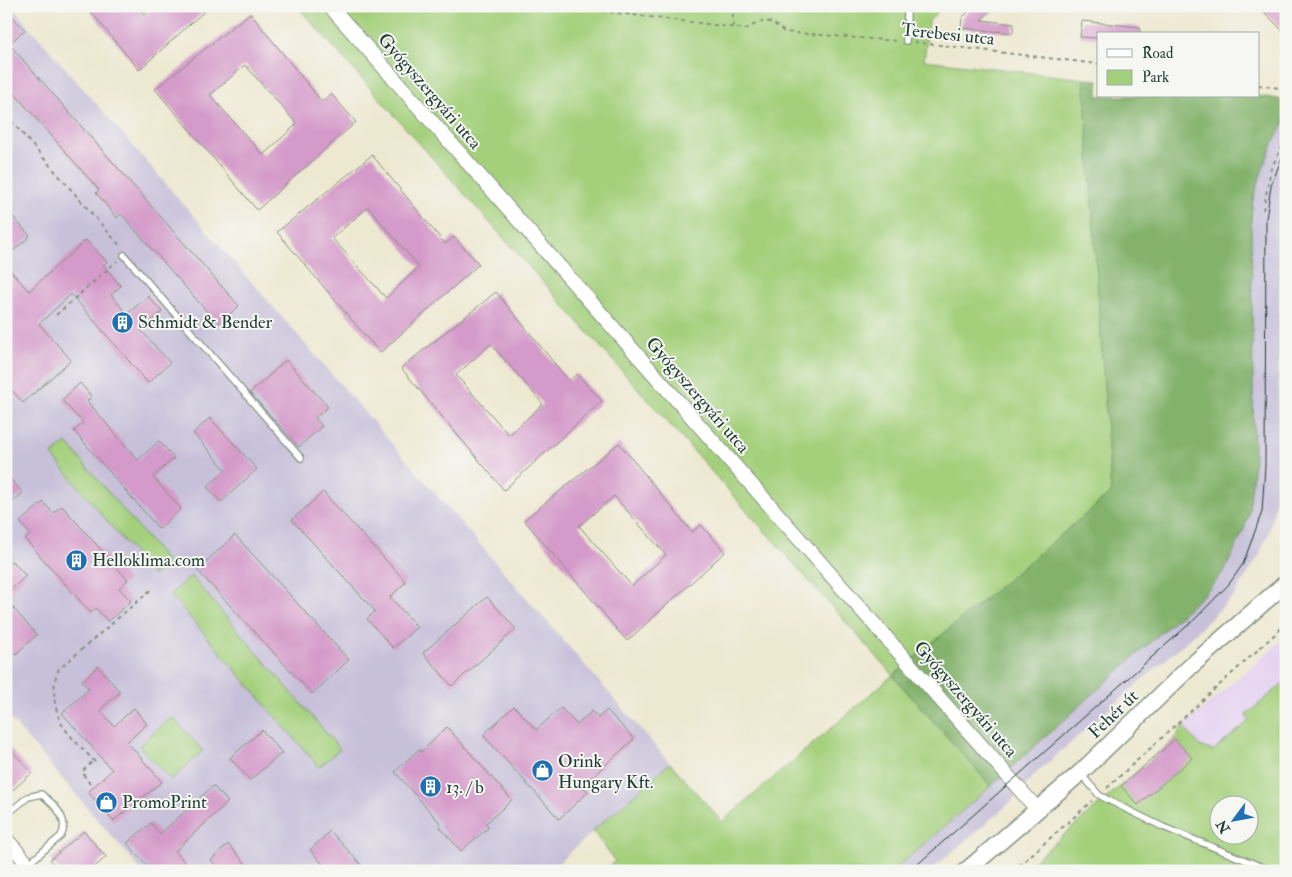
<svg xmlns="http://www.w3.org/2000/svg" width="1292" height="877" viewBox="0 0 1292 877" font-family="'IM FELL Double Pica',serif">
	<style>
		.built { fill: #e5d3f1 }
		.industrial { fill: #c7c0d9 }
		.green { fill: #a4d07c; stroke: #628658; fill-rule: evenodd }
		.forest { fill: #83b26c; stroke: #517850 }
		.building { fill: #d49ac9; fill-rule: evenodd }
		.lines { fill: none; stroke-linecap: round; stroke-linejoin: round }
		.service-casing { stroke: #869282; stroke-width: 8 }
		.tertiary-casing { stroke: #869282; stroke-width: 16 }
		.secondary-casing { stroke: #869282; stroke-width: 19 }
		.path { stroke: #869282; stroke-width: 2; stroke-dasharray: 4 4; stroke-linecap: butt }
		.service { stroke: #fff; stroke-width: 5.5 }
		.tertiary { stroke: #fff; stroke-width: 14 }
		.secondary { stroke: #fff; stroke-width: 16 }
		.tram { stroke: #1f3d34; stroke-width: 1 }
		.labels { text-anchor: middle; stroke-width: 4; stroke-linejoin: round; paint-order: stroke }
		.street-label { font-size: 18px; fill: #1f3d34; stroke: #f6f6f2 }
		.poi-label { font-size: 18px; fill: #1f3d34; stroke: #f6f6f2; text-anchor: start }
	</style>
	<rect width="100%" height="100%" fill="#f6f6f2"/>
	<filter id="ink" filterUnits="userSpaceOnUse"><feTurbulence type="fractalNoise" baseFrequency=".02" numOctaves="2"/><feDisplacementMap in="SourceGraphic" scale="10" xChannelSelector="R" yChannelSelector="G"/><feConvolveMatrix kernelMatrix="1 2 1 2 8 2 1 2 1" color-interpolation-filters="sRGB"/></filter>
	<filter id="wash" filterUnits="userSpaceOnUse"><feTurbulence type="fractalNoise" baseFrequency=".0096" numOctaves="4" result="noise"/><feDisplacementMap in="SourceGraphic" scale="20" xChannelSelector="R" yChannelSelector="G"/><feGaussianBlur stdDeviation="1.12" result="paint"/><feColorMatrix in="noise" values="0 0 0 0 0 0 0 0 0 0 0 0 0 0 0 0 0 1.4 0 .05"/><feComposite in="paint" operator="in"/></filter>
	<g filter="url(#wash)">
		<rect width="100%" height="100%" fill="#ede8d0"/>
		<!-- built -->
		<path class="built" d="M1286 636V681L1246 715 1250 721 1213 751 1200 746 1183 726Z"/>
		<!-- industrial -->
		<path class="industrial" d="M6 6H11L670 763 549 871H142L6 714Z
			M1286 123V190L1280 221 1278 491 1269 532 1260 554 1234 596 1190 638 1034 775 1012 801 930 871H893L991 786 1204 594 1225 570 1245 527 1254 463 1251 219 1253 199 1264 165 1278 133Z"/>
		<!-- green -->
		<path class="green" d="M297 6H944L929 21 924 60 1084 79 1111 493 893 676 991 786 893 871H604L615 861 593 831 670 763 722 822 893 675Z
			M67 443 168 563 153 576 52 455Z
			M191 576 340 749 319 767 170 594Z
			M1286 681V871H1022L1175 739 1183 726 1200 746 1213 751 1249 721 1246 715ZM1220 804H1250V834H1220Z
			M172 717 203 751 171 780 139 746Z"/>
		<!-- forest -->
		<path class="forest" d="M1084 79 1098 80V96H1258L1286 100V123L1278 133 1264 165 1253 199 1251 219 1254 462 1249 511 1245 527 1225 570 1204 594 991 786 893 676 1111 493Z"/>
		<g id="blocks">
			<!-- building -->
			<path class="building" d="M86 6H137L145 15 154 6H210L139 70Z
				M974 6H996L981 20 1014 24 1013 33 961 28 962 18Z
				M1258 6H1286V34Z
				M6 9 25 30 9 44 239 306 218 324 121 214 117 218 96 193 99 190 6 84Z
				M250 13 322 102 331 94 356 122 257 210 155 89ZM245 65 297 124 263 155 210 95Z
				M1082 21 1140 27V34H1098V38L1080 37Z
				M372 155 445 244 454 237 479 264 380 353 277 232ZM368 207 419 267 386 298 332 238Z
				M6 209 30 236 6 257Z
				M86 240 107 262 103 265 121 286 111 295 127 314 148 296 162 312 141 330 170 363 148 383 71 294 39 324 71 360 23 403 6 384V266L29 291Z
				M496 292 569 381 577 374 602 401 504 490 401 368ZM491 344 543 404 509 435 456 375Z
				M286 360 328 407 315 418 322 426 299 447 250 393Z
				M80 383 92 397 87 401 138 460 159 441 174 458 153 477 181 509 159 529 74 431 83 423 62 400Z
				M210 418 257 469 221 502 207 487 226 470 193 433Z
				M619 443 692 532 701 525 725 552 627 641 524 520ZM614 496 666 555 632 586 579 526Z
				M6 474 23 493 6 507Z
				M323 492 406 582 390 597 417 627 393 648 367 619 375 611 292 520Z
				M43 502 53 513 62 506 128 580 119 588 131 601 108 622 96 608 91 613 25 539 30 534 20 522Z
				M235 535 349 660 312 694 197 570Z
				M12 561 26 576 6 594V566Z
				M487 597 516 629 452 686 423 653Z
				M6 600 37 635 15 655 6 645Z
				M98 666 120 692 100 710 114 726 134 708 147 724 127 742 162 782 113 821 88 792 112 770 62 713 89 689 82 681Z
				M514 706 536 730 561 708 577 725 592 711 598 718 607 710 634 739 582 786 588 792 559 819 483 735Z
				M447 727 512 800 486 823 489 827 461 851 439 826 441 824 395 772 419 749 421 752Z
				M262 730 282 753 250 780 230 758Z
				M1175 739 1192 758 1138 805 1121 786Z
				M6 744 32 773 6 796Z
				M213 786 228 802 175 851 192 871H152L127 843 151 823 160 834Z
				M84 831 106 857 90 871H60L50 860Z
				M330 831 367 871H329L310 850Z
				M228 844 252 871H221L211 860Z"/>
		</g>
	</g>
	<g filter="url(#ink)">
		<use href="#blocks" fill-opacity="0" stroke="#869282" stroke-width="1"/>
		<g class="lines">
			<defs>
				<path id="service" d="M906 41 907 11 915 6
					M124 255 301 458
					M1081 774 1099 795 1112 802 1163 827 1272 871
					M6 815 28 797 41 794C54 804 70 819 61 836L28 864"/>
				<path id="tertiary" d="M330 6 1037 809
					M6 839 34 871"/>
				<path id="secondary" d="M966 871 1080 773 1191 666 1286 583"/>
			</defs>
			<!-- service casing -->
			<use href="#service" class="service-casing"/>
			<!-- tertiary casing -->
			<use href="#tertiary" class="tertiary-casing"/>
			<!-- secondary casing -->
			<use href="#secondary" class="secondary-casing"/>
			<!-- path -->
			<path class="path" d="M562 6 746 29C764 19 769 18 784 32L897 41
				M733 6V26
				M914 42 1098 64
				M1258 85 1286 89
				M6 115 121 247
				M1263 210 1271 169 1286 138
				M56 315 117 261
				M95 762C84 750 69 736 61 723 54 708 51 683 59 669L153 588
				M90 784 82 772 93 761
				M1107 788 1286 624
				M1106 866 1108 871
				M565 871 566 863
				M1013 871 1092 801"/>
			<!-- service -->
			<use href="#service" class="service"/>
			<!-- tertiary -->
			<use href="#tertiary" class="tertiary"/>
			<!-- secondary -->
			<use href="#secondary" class="secondary"/>
			<!-- tram -->
			<path class="tram" d="M910 871 1195 619 1229 584 1243 564 1262 512 1265 466 1266 219 1271 186 1286 147"/>
		</g>
	</g>
	<!-- icons -->
	<defs>
		<symbol id="building-disc" viewBox="-11 -11 22 22"><circle r="9.5" fill="#1f6fb2" stroke="#f6f6f2"/><path d="M-4-6H4V6H1V3H-1V6H-4ZM-2.5-4.3h1.7v1.8h-1.7ZM.8-4.3h1.7v1.8H.8ZM-2.5-1h1.7V.8h-1.7ZM.8-1h1.7V.8H.8Z" fill="#fff"/></symbol>
		<symbol id="shop-disc" viewBox="-11 -11 22 22"><circle r="9.5" fill="#1f6fb2" stroke="#f6f6f2"/><path d="M-5-2.5h2.3a2.7 3.5 0 0 1 5.4 0H5L5.5 6h-11ZM-1.5-2.5h3a1.5 2.3 0 0 0-3 0Z" fill="#fff"/></symbol>
	</defs>
	<g fill-rule="evenodd">
		<use href="#building-disc" x="110" y="310" width="25" height="25"/>
		<use href="#building-disc" x="64" y="548" width="25" height="25"/>
		<use href="#shop-disc" x="530" y="758" width="25" height="25"/>
		<use href="#building-disc" x="418" y="774" width="25" height="25"/>
		<use href="#shop-disc" x="94" y="790" width="25" height="25"/>
	</g>
	<g class="labels">
		<!-- street labels -->
		<g class="street-label">
			<text transform="translate(948 34) rotate(6)" y="6">Terebesi utca</text>
			<text transform="translate(430 91) rotate(49)" y="6">Gyógyszergyári utca</text>
			<text transform="translate(698 395) rotate(49)" y="6">Gyógyszergyári utca</text>
			<text transform="translate(966 699) rotate(49)" y="6">Gyógyszergyári utca</text>
			<text transform="translate(1113 714) rotate(-44)" y="6">Fehér út</text>
		</g>
		<!-- poi labels -->
		<g class="poi-label">
			<text x="138" y="328">Schmidt &amp; Bender</text>
			<text x="92" y="566">Helloklima.com</text>
			<text x="558" y="767">Orink<tspan x="558" dy="21">Hungary Kft.</tspan></text>
			<text x="446" y="793">13. / b</text>
			<text x="122" y="808">PromoPrint</text>
		</g>
	</g>
	<!-- margin -->
	<rect width="1292" height="877" fill="none" stroke="#f6f6f2" stroke-width="25"/>
	<!-- legend -->
	<rect x="1097" y="32" width="162" height="65" fill="#f6f6f2" stroke="#a0aca6"/>
	<rect x="1107" y="49" width="25" height="8" fill="#ffffff" stroke="#a0aca6"/>
	<text x="1142" y="58" font-size="15" fill="#1f3d34">Road</text>
	<rect x="1107" y="70" width="25" height="15" fill="#a4d07c" stroke="#a0aca6"/>
	<text x="1142" y="82" font-size="15" fill="#1f3d34">Park</text>
	<!-- north arrow -->
	<g transform="translate(1234 820) rotate(238)"><circle r="24" fill="#f6f6f2" stroke="#a0aca6"/>
	<path d="M0-4L9 19L0 12L-9 19Z" fill="#1f6fb2"/>
	<text y="-8" font-size="14" font-weight="bold" text-anchor="middle" fill="#1f3d34">N</text>
	</g>
</svg>
